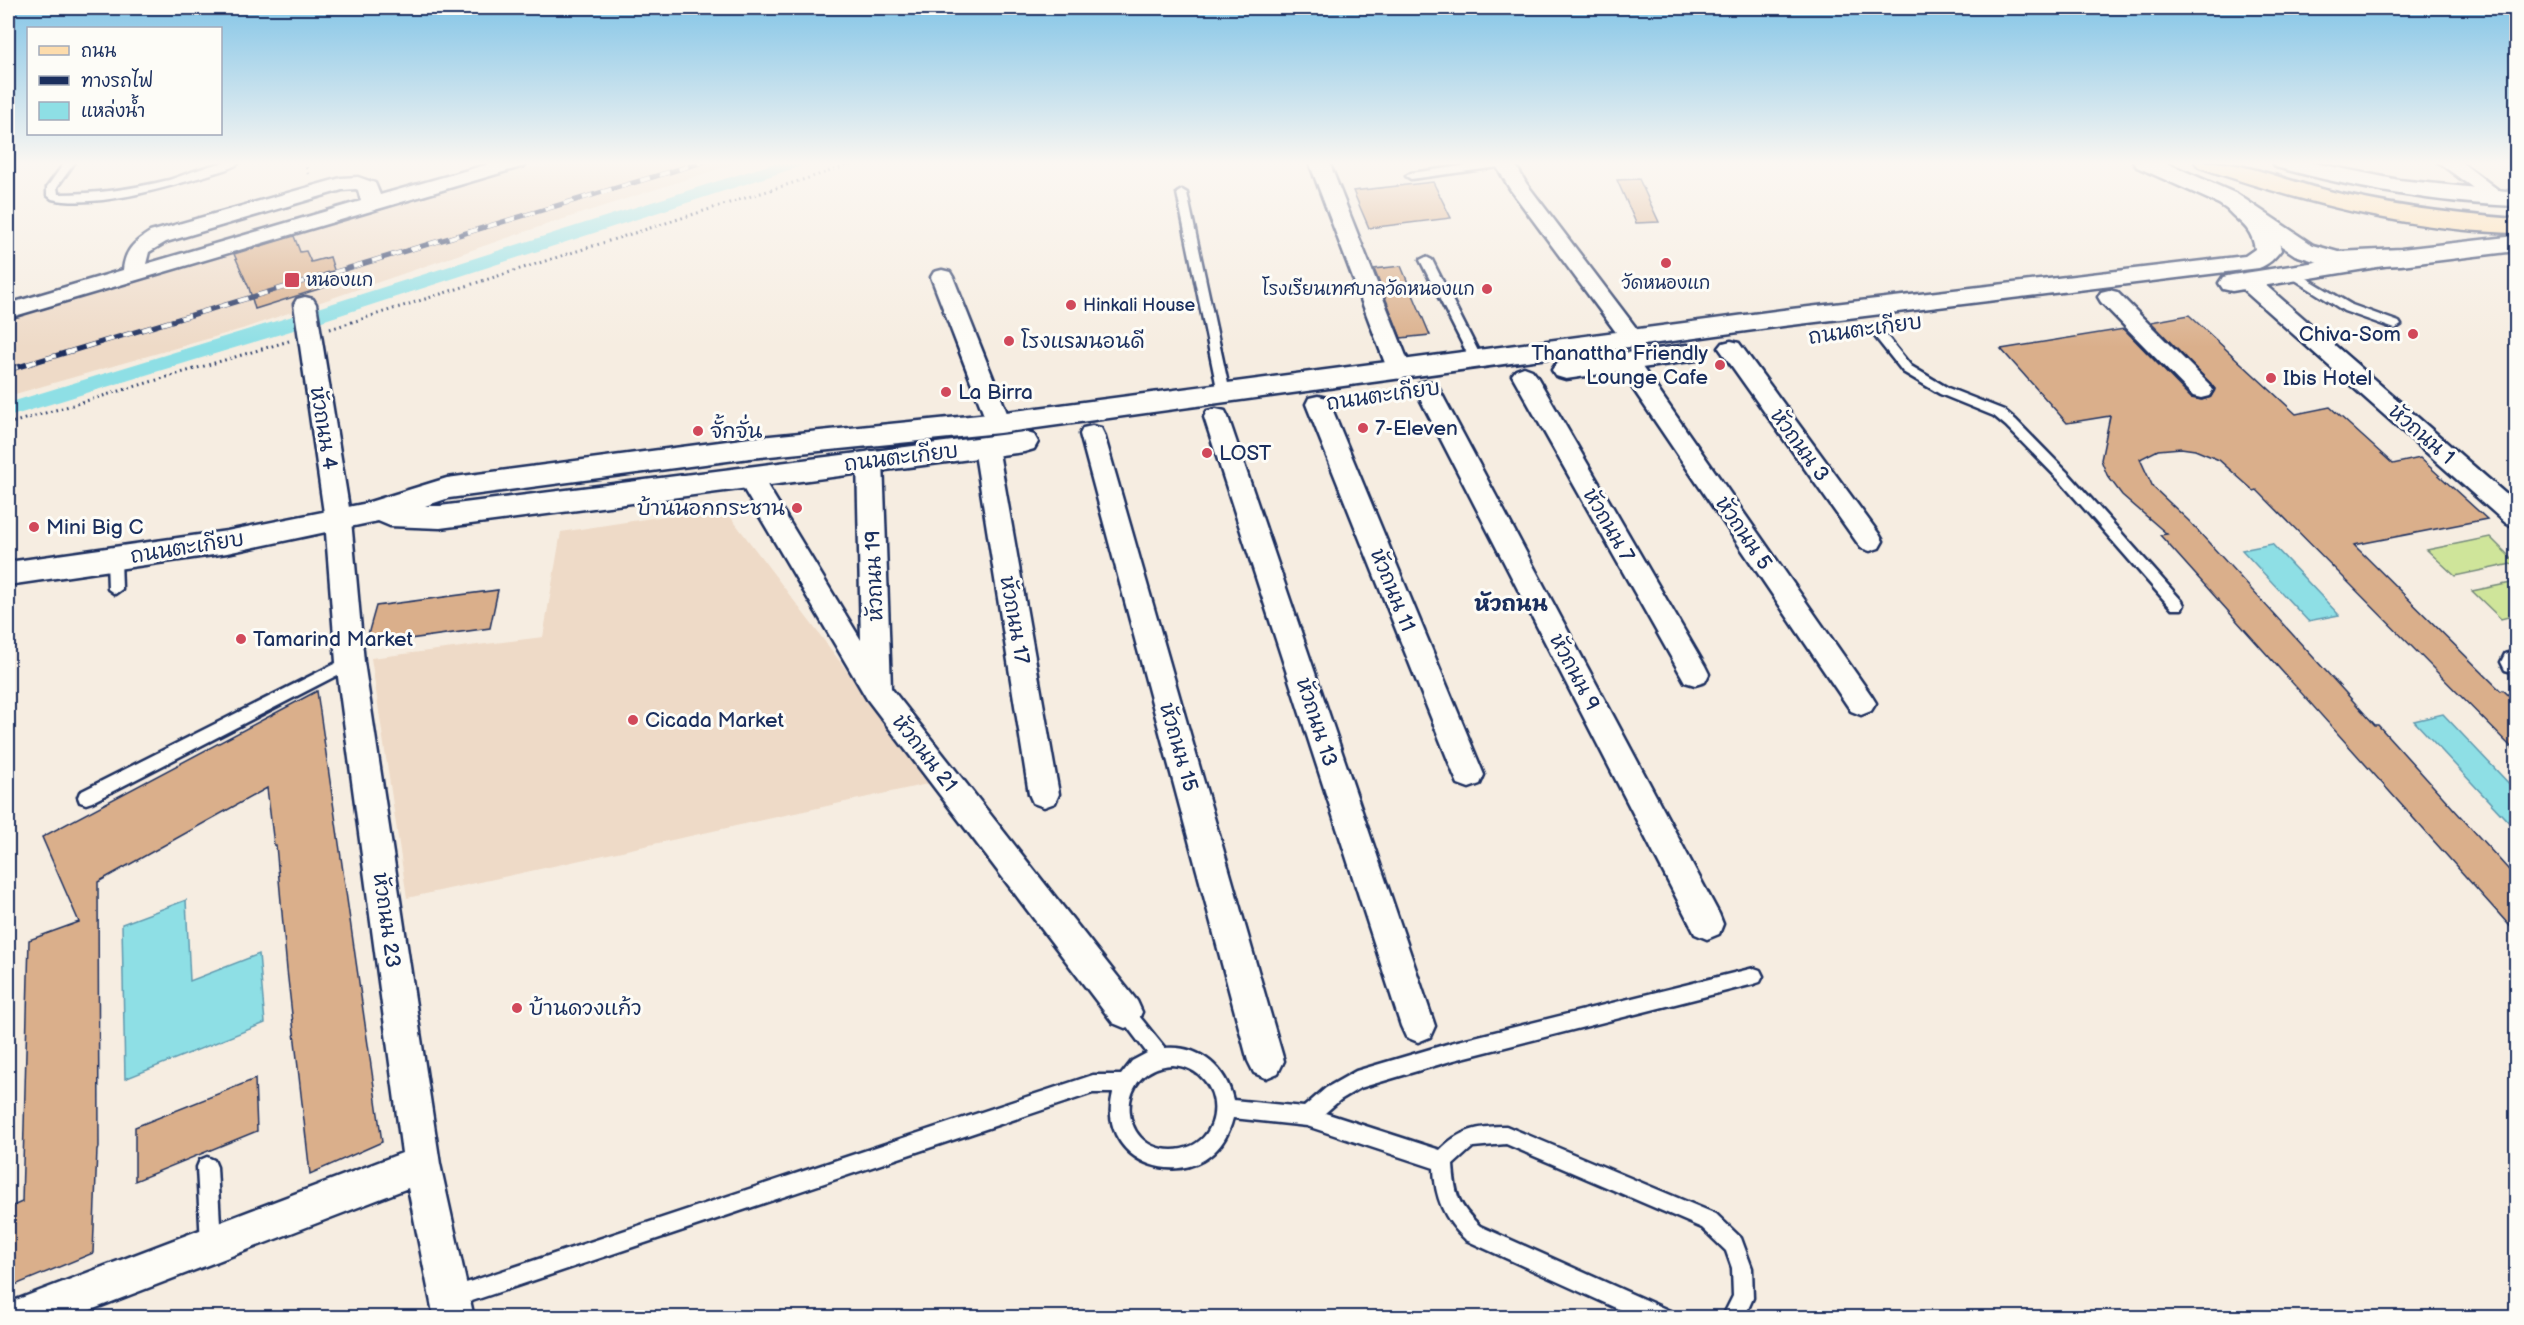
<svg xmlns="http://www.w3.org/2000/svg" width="2524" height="1325" viewBox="0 0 2524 1325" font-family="'Balsamiq Sans','Playpen Sans Thai',sans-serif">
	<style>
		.built { fill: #eedac7 }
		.green { fill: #cfe59a; stroke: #758a7c; stroke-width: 1.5 }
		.water { fill: #8edfe5; stroke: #6099af; stroke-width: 1.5 }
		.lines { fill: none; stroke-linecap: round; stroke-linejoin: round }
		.canal { fill: #8edfe5; fill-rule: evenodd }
		.building { fill: #daaf8b; stroke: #1b2f5e; stroke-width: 1.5 }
		.service-casing { stroke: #1b2f5e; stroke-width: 5 }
		.minor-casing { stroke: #1b2f5e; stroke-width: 5 }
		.tertiary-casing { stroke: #1b2f5e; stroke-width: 5 }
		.secondary-casing { stroke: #1b2f5e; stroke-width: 5 }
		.primary-casing { stroke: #1b2f5e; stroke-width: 5 }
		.path { stroke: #1b2f5e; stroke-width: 3; stroke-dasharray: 1.5 4; stroke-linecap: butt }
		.service { fill: #fdfcf7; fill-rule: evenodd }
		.minor { fill: #fdfcf7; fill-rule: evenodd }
		.tertiary { fill: #fdfcf7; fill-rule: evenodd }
		.secondary { fill: #fdfcf7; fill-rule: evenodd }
		.primary { fill: #fddcac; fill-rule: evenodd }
		.rail-casing { stroke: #1b2f5e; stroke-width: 5 }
		.rail { stroke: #fdfcf7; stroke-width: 4; stroke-dasharray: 10; stroke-linecap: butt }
		.poi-dot { fill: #d1495b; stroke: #fdfcf7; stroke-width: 2 }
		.labels { text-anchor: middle; stroke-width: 6; stroke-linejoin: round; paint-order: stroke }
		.far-poi-label { font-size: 18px; fill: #1b2f5e; stroke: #fdfcf7; text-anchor: start }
		.street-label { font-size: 21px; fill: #1b2f5e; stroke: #fdfcf7 }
		.poi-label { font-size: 21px; fill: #1b2f5e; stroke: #fdfcf7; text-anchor: start }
		.neighbourhood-label { font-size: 22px; font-weight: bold; fill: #1b2f5e; stroke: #fdfcf7 }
	</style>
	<rect width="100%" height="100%" fill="#f6ede1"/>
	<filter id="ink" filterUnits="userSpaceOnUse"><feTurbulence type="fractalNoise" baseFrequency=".0167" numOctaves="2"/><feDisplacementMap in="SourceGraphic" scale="12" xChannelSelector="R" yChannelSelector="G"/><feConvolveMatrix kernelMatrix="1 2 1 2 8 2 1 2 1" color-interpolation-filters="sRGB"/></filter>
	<g filter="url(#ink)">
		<!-- built -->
		<path class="built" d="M600 162H740L539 227 242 329 8 396V316L440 190 526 168Z
			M723 507 932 783 407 898 371 658 543 637 561 532Z"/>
		<!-- green -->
		<path class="green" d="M2490 537 2516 563 2455 576 2427 550Z
			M2516 582V615L2501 619 2472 591Z"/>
		<!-- water -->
		<path class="water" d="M2272 544 2339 615 2308 621 2242 550Z
			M2443 714 2516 791V830L2414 721Z
			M186 900 190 981 259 954 265 1023 125 1079 122 924Z"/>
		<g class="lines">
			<!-- canal -->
			<path class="canal" d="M778 162H804L801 166 297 329 8 417V403L283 319Z"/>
		</g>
		<!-- building -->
		<path class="building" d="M1639 179 1659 222 1636 223 1617 180Z
			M1433 182 1451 218 1369 228 1353 191Z
			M294 236 300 252 306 251 311 262 330 257 338 283 255 309 249 288 234 254Z
			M1401 266 1430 335 1401 338 1374 269Z
			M2189 315 2296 414 2330 407 2393 464 2420 458 2487 519 2354 545 2501 691 2503 690 2517 703V753L2257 490 2254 491 2219 460 2195 450 2181 448 2158 450 2140 459 2153 487 2189 521 2375 725H2378L2517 879V934L2160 535 2167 534 2122 495 2107 475 2101 460 2110 416 2067 423 2001 349 2124 329 2191 398 2202 400 2211 397 2215 389 2151 322Z
			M498 590 490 628 365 645 376 606Z
			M317 691 382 1142 310 1174 287 970 276 845H274L267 788 98 882 99 1148 97 1149 93 1253 8 1288V1208L22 1202 29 940 79 922 42 837Z
			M255 1079 257 1131 135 1181V1127Z"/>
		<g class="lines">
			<defs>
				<path id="service" d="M65 162H75L57 187 58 194C96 194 132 189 169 180 192 173 217 160 240 162 233 168 220 171 211 174 168 187 96 209 52 199L47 195V187Z
					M1492 162 1510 163 1505 166 1411 179 1406 176 1411 173Z
					M1182 190 1187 193 1230 393 1224 397 1218 393 1177 193Z
					M1426 257 1432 260 1482 359 1480 362H1472L1470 359 1420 260Z
					M2293 270 2352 305 2399 322 2401 325 2395 329 2344 311 2289 276V272Z
					M1874 324 1878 325 1911 366 1948 388 2004 410 2016 420 2070 475 2182 601 2184 605 2182 609H2172L2060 481 2006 426 1994 416 1940 394 1903 372 1868 328Z
					M114 554 121 559 122 589 115 594 108 589 107 559Z
					M350 656 355 658 357 662 355 666 92 802 86 804 80 802 78 797 80 792Z
					M1754 968 1760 970 1763 976 1760 982 1754 984 1454 1060 1360 1088 1340 1100 1325 1113 1440 1150C1459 1130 1479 1126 1506 1126L1716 1214 1741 1238 1752 1268 1753 1298 1744 1318H1722L1733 1296 1732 1268 1726 1251 1702 1228 1506 1144 1473 1147 1453 1165C1455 1195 1458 1205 1480 1226L1670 1311 1673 1318H1638L1466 1240C1444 1219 1435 1198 1434 1168L1307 1126 1233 1118C1212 1202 1093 1172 1113 1093H1093L451 1308 444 1305 441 1298 444 1291 451 1288 1093 1075H1121L1132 1061 1147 1053 1116 1012 1119 1006 1125 1004 1131 1006 1165 1048C1199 1045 1226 1067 1233 1100L1304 1107 1326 1088 1356 1071 1454 1042ZM1172 1065C1229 1068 1228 1150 1172 1150 1116 1150 1115 1068 1172 1065Z
					M207 1157 214 1160 217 1167 221 1244 218 1251 211 1254 204 1251 201 1244 197 1167 200 1160Z"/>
				<path id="minor" d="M496 162H527L524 166 8 318V304L123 270C125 250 134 242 150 232L341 178 358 177 375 183 380 195ZM356 189 358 190 361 201 146 264 149 252 166 242 342 190Z
					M1309 162H1329L1412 371 1408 376 1400 379 1392 376 1388 371Z
					M1494 162H1514L1526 183 1640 333 1644 338 1640 343 1632 345 1624 343 1510 189Z
					M2438 162H2461L2509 198 2506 202 2499 204 2492 202Z
					M942 270 950 272 953 277 1011 423 1008 429 999 431 990 429 987 423 931 277 934 272Z
					M2247 274 2255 276 2516 503V526L2507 524 2239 286 2236 281 2239 276Z
					M2109 290 2117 292 2209 384 2213 390 2209 396 2201 398 2193 396 2101 302 2098 297 2101 292Z
					M305 297 313 299 316 304 351 520 364 662 440 1164 474 1318H434L408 1188 70 1318H8V1303L402 1153 336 662 325 520 294 304 297 299Z
					M1731 341 1739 343 1879 534 1883 541 1879 548 1870 551 1861 548 1719 348 1723 343Z
					M1627 354 1635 357 1871 695 1876 703 1871 711 1861 715 1851 711 1615 362 1619 357Z
					M1524 367 1532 370 1536 375 1705 666 1709 674 1705 682 1695 685 1685 682 1512 375 1516 370Z
					M1427 381 1435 383 1439 389 1719 914 1723 924 1719 934 1707 939 1695 934 1415 389 1419 383Z
					M1318 396 1327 398 1330 404 1484 775 1480 784 1469 788 1458 784 1454 775 1306 404 1309 398Z
					M1216 409 1225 411 1228 417 1435 1026 1430 1037 1418 1042 1406 1037 1401 1026 1204 417 1207 411Z
					M1092 426 1101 428 1104 434 1284 1061 1278 1073 1266 1078 1254 1073 1248 1061 1080 434 1083 428Z
					M986 439 995 441 998 447 1059 794 1055 803 1044 807 1033 803 1029 794 974 447 977 441Z
					M870 451 879 454 883 460 891 688 1137 1001 1142 1012 1137 1023 1125 1028 1113 1023 867 699 736 476 740 470 749 467 758 470 861 640 857 460 861 454Z
					M2515 651H2516V673L2505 670 2501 662 2505 654Z"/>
				<path id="tertiary" d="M2235 197C2258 202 2277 227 2281 250 2274 259 2269 264 2259 268L1783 326 999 433 750 458 449 498 425 506H440L1024 432 1034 435 1038 442 1034 449 1024 452 440 528 390 526 378 521 227 553 8 585V562L227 531 363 504 447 478 750 438 999 413 1783 310 2245 256 2255 249C2251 223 2235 222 2223 204L2226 199Z
					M2380 252 2389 255 2393 260 2389 265 2232 291 2223 289 2219 283 2223 277 2232 275Z
					M1687 345 1697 348 1701 354 1697 360 1566 379 1556 376 1552 370 1556 364 1566 361Z"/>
				<path id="secondary" d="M2133 162H2164L2237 194 2313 245 2338 252 2401 249 2516 236V251L2401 265 2337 268 2295 255 2219 204 2137 167Z
					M2272 162H2309L2399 180 2516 192V206C2435 203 2354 188 2276 167Z"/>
				<path id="primary" d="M2195 162C2239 159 2282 180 2325 190 2388 206 2451 214 2516 219V233C2408 230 2301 202 2199 167Z"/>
			</defs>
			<!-- service casing -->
			<use href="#service" class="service-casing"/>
			<!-- minor casing -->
			<use href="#minor" class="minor-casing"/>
			<!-- tertiary casing -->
			<use href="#tertiary" class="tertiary-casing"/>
			<!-- secondary casing -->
			<use href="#secondary" class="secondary-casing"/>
			<!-- primary casing -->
			<use href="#primary" class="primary-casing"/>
			<!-- path -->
			<path class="path" d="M305 162 309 177
				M330 329 859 162
				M8 424 289 341"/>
			<!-- service -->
			<use href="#service" class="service"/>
			<!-- minor -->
			<use href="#minor" class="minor"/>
			<!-- tertiary -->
			<use href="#tertiary" class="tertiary"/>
			<!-- secondary -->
			<use href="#secondary" class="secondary"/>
			<!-- primary -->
			<use href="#primary" class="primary"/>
			<defs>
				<path id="rail" d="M8 370 703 162"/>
			</defs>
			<!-- rail casing -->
			<use href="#rail" class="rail-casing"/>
			<!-- rail -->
			<use href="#rail" class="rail"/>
		</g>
	</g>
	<!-- sky -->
	<linearGradient id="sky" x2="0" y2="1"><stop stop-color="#84c5e7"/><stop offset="0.47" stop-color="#fbf7f2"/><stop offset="1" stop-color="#fbf7f2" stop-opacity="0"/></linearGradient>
	<rect width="2524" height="347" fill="url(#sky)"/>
	<!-- markers -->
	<g class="poi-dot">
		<circle cx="1666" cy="263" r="6"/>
		<rect x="284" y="272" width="16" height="16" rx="3"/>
		<circle cx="1487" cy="289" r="6"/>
		<circle cx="1071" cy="305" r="6"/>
		<circle cx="2413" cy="334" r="6"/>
		<circle cx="1009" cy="341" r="6"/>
		<circle cx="1720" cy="365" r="6"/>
		<circle cx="2271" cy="378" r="6"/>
		<circle cx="946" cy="392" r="6"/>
		<circle cx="1363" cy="428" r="6"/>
		<circle cx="698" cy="431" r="6"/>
		<circle cx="1207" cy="453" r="6"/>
		<circle cx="797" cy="508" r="6"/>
		<circle cx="34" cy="527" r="6"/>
		<circle cx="241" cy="639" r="6"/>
		<circle cx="633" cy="720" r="6"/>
		<circle cx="517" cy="1008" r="6"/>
	</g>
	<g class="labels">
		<!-- far-poi labels -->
		<g class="far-poi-label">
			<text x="306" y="286">หนองแก</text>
			<text x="1666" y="289" text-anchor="middle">วัดหนองแก</text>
			<text x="1475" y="295" text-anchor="end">โรงเรียนเทศบาลวัดหนองแก</text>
			<text x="1083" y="311">Hinkali House</text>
		</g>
		<!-- street labels -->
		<g class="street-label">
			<text transform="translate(1865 329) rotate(-8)" y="7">ถนนตะเกียบ</text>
			<text transform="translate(1383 395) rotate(-8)" y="7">ถนนตะเกียบ</text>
			<text transform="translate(324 428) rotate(81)" y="7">หัวถนน 4</text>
			<text transform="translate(2422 434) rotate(41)" y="7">หัวถนน 1</text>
			<text transform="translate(1800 445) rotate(54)" y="7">หัวถนน 3</text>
			<text transform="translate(901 457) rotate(-7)" y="7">ถนนตะเกียบ</text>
			<text transform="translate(1609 525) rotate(60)" y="7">หัวถนน 7</text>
			<text transform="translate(1744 533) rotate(56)" y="7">หัวถนน 5</text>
			<text transform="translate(187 547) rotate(-9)" y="7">ถนนตะเกียบ</text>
			<text transform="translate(874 576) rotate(-92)" y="7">หัวถนน 19</text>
			<text transform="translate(1393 590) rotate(68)" y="7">หัวถนน 11</text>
			<text transform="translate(1015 620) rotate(80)" y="7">หัวถนน 17</text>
			<text transform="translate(1575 672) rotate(62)" y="7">หัวถนน 9</text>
			<text transform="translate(1317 722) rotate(72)" y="7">หัวถนน 13</text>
			<text transform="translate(1179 747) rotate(74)" y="7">หัวถนน 15</text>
			<text transform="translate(925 753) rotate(52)" y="7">หัวถนน 21</text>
			<text transform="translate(387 920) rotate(82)" y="7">หัวถนน 23</text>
		</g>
		<!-- poi labels -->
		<g class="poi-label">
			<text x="2401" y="341" text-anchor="end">Chiva-Som</text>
			<text x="1021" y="348">โรงแรมนอนดี</text>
			<text x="1708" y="360" text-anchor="end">Thanattha Friendly<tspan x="1708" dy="24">Lounge Cafe</tspan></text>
			<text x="2283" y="385">Ibis Hotel</text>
			<text x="958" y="399">La Birra</text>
			<text x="1375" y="435">7-Eleven</text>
			<text x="710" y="438">จั้กจั่น</text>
			<text x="1219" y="460">LOST</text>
			<text x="785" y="515" text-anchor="end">บ้านนอกกระชาน</text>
			<text x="46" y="534">Mini Big C</text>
			<text x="253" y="646">Tamarind Market</text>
			<text x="645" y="727">Cicada Market</text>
			<text x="529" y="1015">บ้านดวงแก้ว</text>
		</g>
		<!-- neighbourhood labels -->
		<g class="neighbourhood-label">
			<text x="1511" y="611">หัวถนน</text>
		</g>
	</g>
	<!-- margin -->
	<rect width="2524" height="1325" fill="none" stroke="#fdfcf7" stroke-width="30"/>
	<rect x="15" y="15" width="2494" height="1295" fill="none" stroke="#1b2f5e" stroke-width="2" filter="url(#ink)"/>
	<!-- legend -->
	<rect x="27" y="27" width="195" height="108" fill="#fdfcf7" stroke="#a3aaba" stroke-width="1.5"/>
	<rect x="39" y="46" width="30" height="9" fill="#fddcac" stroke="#a3aaba" stroke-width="1.5"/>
	<text x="81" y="57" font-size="18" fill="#1b2f5e">ถนน</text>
	<rect x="39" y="76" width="30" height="9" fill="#1b2f5e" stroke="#a3aaba" stroke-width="1.5"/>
	<text x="81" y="87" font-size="18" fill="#1b2f5e">ทางรถไฟ</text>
	<rect x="39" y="102" width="30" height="18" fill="#8edfe5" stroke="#a3aaba" stroke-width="1.5"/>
	<text x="81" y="117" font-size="18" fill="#1b2f5e">แหล่งน้ำ</text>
</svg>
